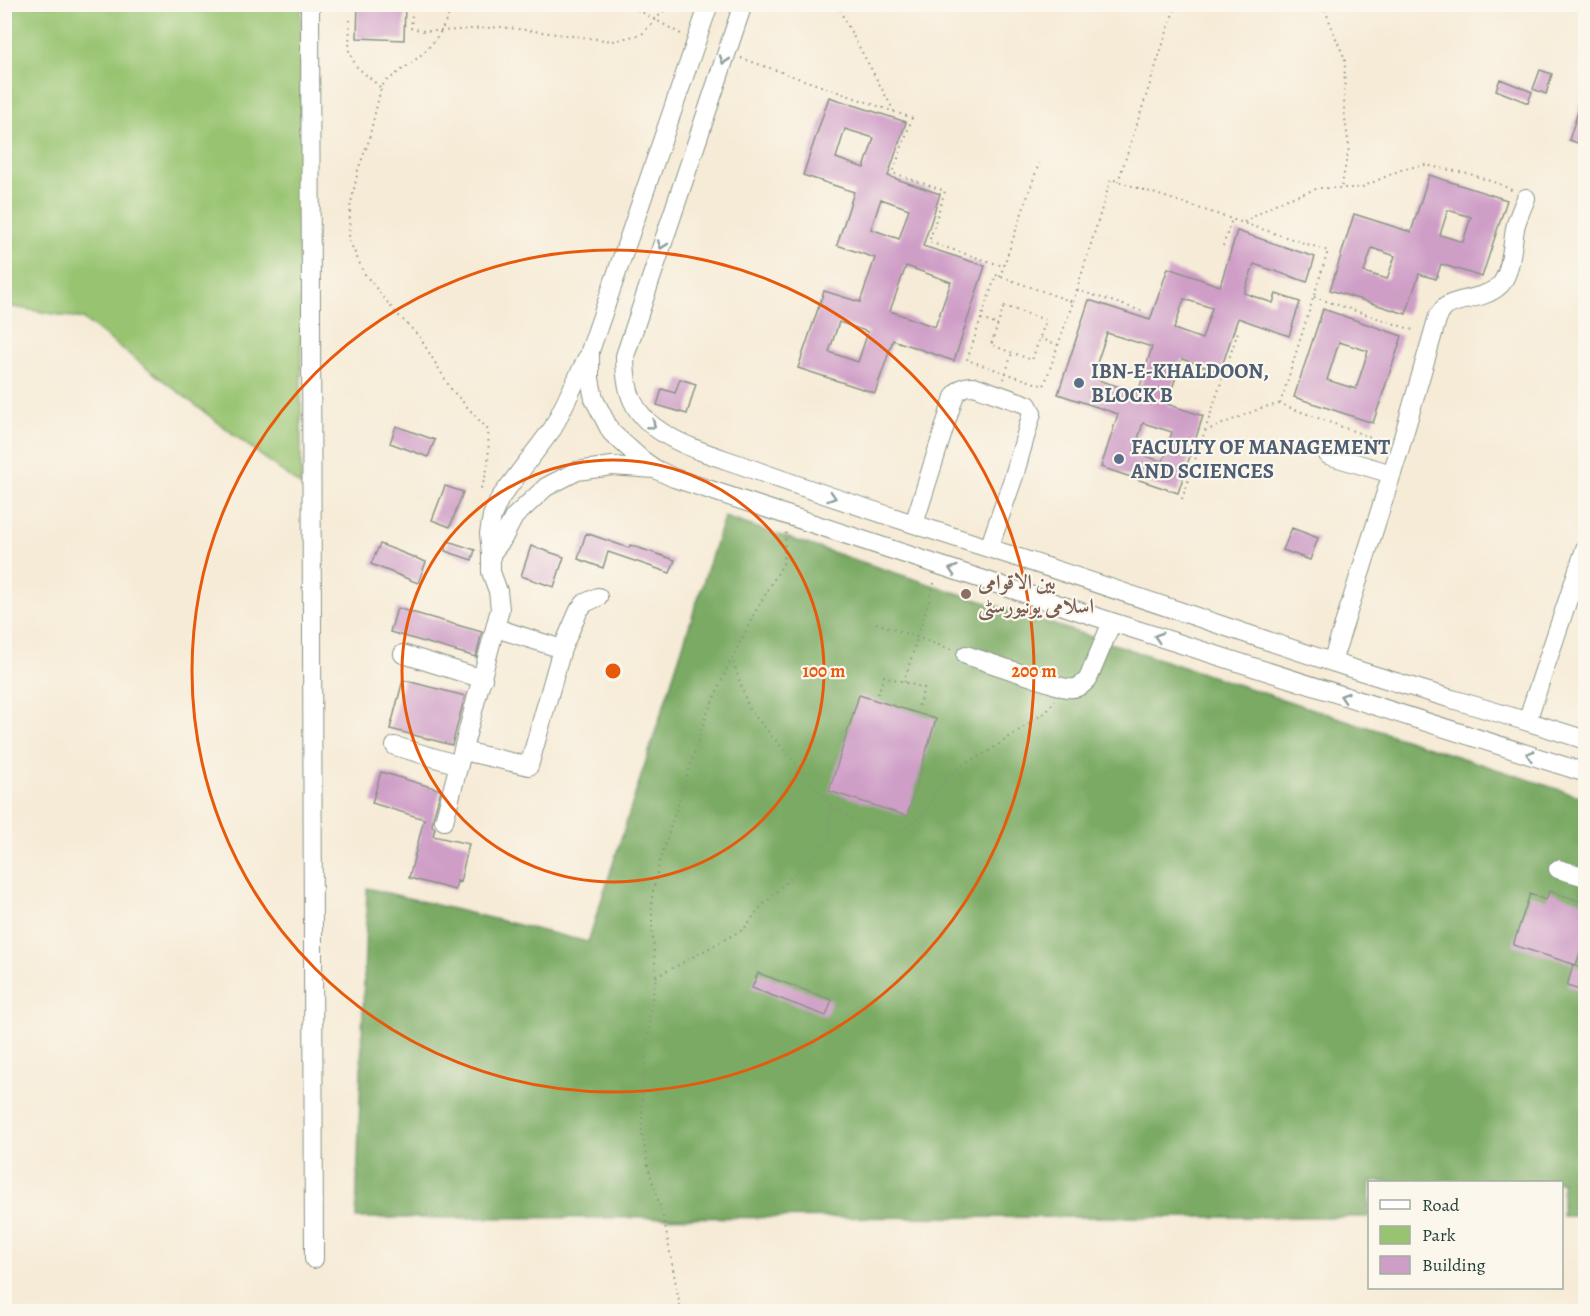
<svg xmlns="http://www.w3.org/2000/svg" width="1590" height="1316" viewBox="0 0 1590 1316" font-family="Alegreya,Amiri,serif">
	<style>
		.green { fill: #98c471; stroke: #5c8052; stroke-width: 1.5 }
		.forest { fill: #7aaa63; stroke: #4c744c; stroke-width: 1.5 }
		.building { fill: #cf9ec7; fill-rule: evenodd }
		.lines { fill: none; stroke-linecap: round; stroke-linejoin: round }
		.minor-casing { stroke: #8a9486; stroke-width: 20 }
		.path { stroke: #8a9486; stroke-width: 2; stroke-dasharray: 1.5 4.5; stroke-linecap: butt }
		.minor { stroke: #fff; stroke-width: 18 }
		.oneway { stroke: #8f9e9a }
		.ring { fill: none; stroke: #e8590c; stroke-width: 3 }
		.service-dot { fill: #5c6f8a; stroke: #fbf7ec; stroke-width: 2 }
		.education-dot { fill: #8d6e63; stroke: #fbf7ec; stroke-width: 2 }
		.labels { text-anchor: middle; stroke-width: 4.5; stroke-linejoin: round; paint-order: stroke }
		.service-label { font-size: 21px; font-weight: bold; fill: #4e5e75; stroke: #fbf7ec; text-anchor: start }
		.education-label { font-size: 21px; font-weight: bold; fill: #785e54; stroke: #fbf7ec; text-anchor: start }
		.centre { fill: #e8590c; stroke: #fbf7ec; stroke-width: 3 }
		.ring-label { font-size: 18px; text-anchor: middle; font-weight: bold; fill: #e8590c; stroke: #fbf7ec; stroke-width: 4.5; stroke-linejoin: round; paint-order: stroke }
	</style>
	<rect width="100%" height="100%" fill="#fbf7ec"/>
	<filter id="ink" filterUnits="userSpaceOnUse"><feTurbulence type="fractalNoise" baseFrequency=".0167" numOctaves="2"/><feDisplacementMap in="SourceGraphic" scale="12" xChannelSelector="R" yChannelSelector="G"/><feConvolveMatrix kernelMatrix="1 2 1 2 8 2 1 2 1" color-interpolation-filters="sRGB"/></filter>
	<filter id="wash" filterUnits="userSpaceOnUse"><feTurbulence type="fractalNoise" baseFrequency=".008" numOctaves="4" result="noise"/><feDisplacementMap in="SourceGraphic" scale="24" xChannelSelector="R" yChannelSelector="G"/><feGaussianBlur stdDeviation="1.35" result="paint"/><feColorMatrix in="noise" values="0 0 0 0 0 0 0 0 0 0 0 0 0 0 0 0 0 1.4 0 .05"/><feComposite in="paint" operator="in"/></filter>
	<g filter="url(#wash)">
		<rect width="100%" height="100%" fill="#f6ebd7"/>
		<!-- green -->
		<path class="green" d="M9 5H301V486L83 319 8 306Z"/>
		<!-- forest -->
		<path class="forest" d="M724 517 1585 798V1216H1562V1182H1370L1369 1217 356 1218 367 888 588 942Z"/>
		<g id="blocks">
			<!-- building -->
			<path class="building" d="M358 4H405L404 40 357 38Z
				M1540 70 1552 74 1546 94 1533 89Z
				M1500 79 1532 92 1528 103 1496 90Z
				M1583 96 1586 97V146L1569 140Z
				M829 97 906 122 888 176 940 194 923 246 985 266 954 361 893 340 875 393 798 368 824 291 860 302 875 258 837 245 854 192 803 175ZM845 129 874 138 864 168 836 158ZM881 199 909 209 899 239 871 229ZM906 266 951 282 935 327 890 311ZM839 322 868 332 858 362 829 352Z
				M1429 175 1507 200 1482 277 1441 264 1436 279 1419 274 1406 314 1330 290 1354 214 1411 232ZM1448 210 1471 217 1463 242 1440 235ZM1372 248 1395 256 1387 279 1364 272Z
				M1237 231 1315 257 1307 282 1254 264 1244 293 1273 303 1276 294 1300 302 1289 336 1238 318 1220 372 1182 359 1167 404 1203 416 1178 493 1101 467 1118 414 1058 394 1089 300 1150 320 1168 268 1220 286ZM1184 299 1212 308 1202 339 1174 329ZM1107 333 1152 347 1138 393 1092 378ZM1143 423 1172 432 1163 462 1134 452Z
				M1323 309 1402 336 1373 423 1294 397ZM1339 342 1368 351 1356 389 1327 380Z
				M680 379 696 384 687 414 657 405 662 389 675 393Z
				M396 426 435 440 428 457 390 443Z
				M445 486 463 492 450 527 432 520Z
				M1292 528 1318 538 1310 560 1283 550Z
				M586 533 629 548 630 545 675 560 670 573 608 552 603 568 578 559Z
				M448 541 475 550 472 560 445 551Z
				M380 544 426 562 418 583 371 564Z
				M531 546 564 557 554 587 521 576Z
				M397 608 482 632 476 657 390 632Z
				M403 680 465 696 452 745 390 729Z
				M859 695 936 719 907 816 829 791Z
				M381 772 441 790 433 818 432 826 435 828 433 836 469 844 460 882 457 881 455 890 409 878 424 819 372 803Z
				M1549 891 1586 903V935L1576 965 1513 945 1530 894 1546 900Z
				M1573 965 1586 969V992L1567 986Z
				M758 973 832 1000 826 1016 752 988Z"/>
		</g>
	</g>
	<g filter="url(#ink)">
		<use href="#blocks" fill-opacity="0" stroke="#8a9486" stroke-width="1.5"/>
		<g class="lines">
			<defs>
				<path id="minor" d="M310 4 314 1259
					M709 4 590 351V379L594 399 611 432 641 459 655 469 674 478 1112 622 1586 773
					M743 4 625 356C625 391 632 414 663 433 690 450 723 458 752 469 829 497 907 522 985 547 1102 584 1218 625 1335 663 1418 690 1503 713 1586 740
					M1328 455 1392 474
					M914 524 954 397C959 388 964 386 974 386L1028 405 1032 413 1014 476 989 548
					M491 554 502 540 514 517 546 487 577 471 612 466 655 469
					M496 628 562 649
					M403 654 483 679
					M966 655 1062 687C1074 690 1080 688 1088 679L1112 622
					M1332 662 1400 448 1438 316C1439 316 1443 309 1444 308 1455 298 1484 300 1499 286 1512 275 1512 240 1516 224 1519 215 1523 206 1526 198
					M1527 721 1586 546
					M395 746 459 765
					M463 751 529 766 562 649 579 610 585 603 598 597
					M444 821 500 609 498 591 491 572V554L489 534 492 516 500 498 553 428 587 358
					M1558 869 1586 877"/>
			</defs>
			<!-- minor casing -->
			<use href="#minor" class="minor-casing"/>
			<!-- path -->
			<path class="path" d="M415 4 412 14 411 28 424 31H442L501 27 613 41 642 34 670 4
				M452 4C440 46 418 58 385 82L381 88 368 143 358 170 350 208 349 240 364 273 396 313 419 336 451 389 488 430C489 451 490 472 479 492
				M627 4 681 34
				M838 4 844 19 894 111
				M1323 4 1335 36 1345 59 1344 111 1349 147 1341 189
				M350 20 349 52 356 66 381 88
				M741 58 915 119
				M912 118 893 173 945 191 929 242 1003 266
				M1118 182 1176 4
				M1244 222 1279 202 1319 188H1360L1403 169 1425 165 1470 174 1502 185 1513 191
				M1223 246 1232 219
				M996 275 1073 302 1044 386 967 360Z
				M1000 277 1039 163
				M1077 290 1142 311
				M1314 297 1416 331
				M1073 302 1111 179 1328 251 1280 404 1386 443
				M1004 306 1046 320 1032 360 991 345Z
				M981 319 998 325
				M1040 338 1058 345
				M1004 379 1012 353
				M1205 431 1264 407 1280 404
				M1182 499 1239 329
				M876 623 953 650
				M904 682 935 580
				M878 694 884 676 924 688 918 707
				M831 805 862 825 889 832 904 830 922 814 950 773 959 767 989 751 1047 711 1055 700
				M656 977 744 929 759 909 829 840 830 804 749 709 733 661
				M681 1312 664 1220 648 1166 642 1134V1101L650 1012 656 977 652 926V895L660 860 706 716 724 675 754 614 783 564 786 531"/>
			<!-- minor -->
			<use href="#minor" class="minor"/>
		</g>
		<!-- one-way arrows -->
		<defs><path id="oneway-chevron" d="M-2-3.5L2.5 0L-2 3.5" fill="none" stroke-width="1.6" stroke-linecap="round" stroke-linejoin="round" transform="scale(1.5)"/></defs>
		<g class="oneway">
			<use href="#oneway-chevron" transform="translate(724 60) rotate(109)"/>
			<use href="#oneway-chevron" transform="translate(662 245) rotate(109)"/>
			<use href="#oneway-chevron" transform="translate(652 425) rotate(39)"/>
			<use href="#oneway-chevron" transform="translate(832 497) rotate(18)"/>
			<use href="#oneway-chevron" transform="translate(953 570) rotate(-162)"/>
			<use href="#oneway-chevron" transform="translate(1158 637) rotate(-163)"/>
			<use href="#oneway-chevron" transform="translate(1344 697) rotate(-162)"/>
			<use href="#oneway-chevron" transform="translate(1530 755) rotate(-163)"/>
		</g>
	</g>
	<!-- distance rings -->
	<g class="ring">
		<circle cx="613" cy="671" r="211"/>
		<circle cx="613" cy="671" r="421"/>
	</g>
	<!-- markers -->
	<g class="service-dot">
		<circle cx="1079" cy="383" r="6"/>
		<circle cx="1119" cy="459" r="6"/>
	</g>
	<circle class="education-dot" cx="966" cy="594" r="6"/>
	<g class="labels">
		<!-- service labels -->
		<g class="service-label">
			<text x="1091" y="378">IBN-E-KHALDOON,<tspan x="1091" dy="24">BLOCK B</tspan></text>
			<text x="1131" y="454">FACULTY OF MANAGEMENT<tspan x="1131" dy="24">AND SCIENCES</tspan></text>
		</g>
		<!-- education labels -->
		<g class="education-label">
			<text x="978" y="589">بین الاقوامی<tspan x="978" dy="24">اسلامی یونیورسٹی</tspan></text>
		</g>
	</g>
	<circle cx="613" cy="671" r="9" class="centre"/>
	<g class="ring-label">
		<text x="824" y="677">100 m</text>
		<text x="1034" y="677">200 m</text>
	</g>
	<!-- margin -->
	<rect width="1590" height="1316" fill="none" stroke="#fbf7ec" stroke-width="24"/>
	<!-- legend -->
	<rect x="1368" y="1181" width="195" height="108" fill="#fbf7ec" stroke="#a3ada2" stroke-width="1.5"/>
	<rect x="1380" y="1200" width="30" height="9" fill="#ffffff" stroke="#a3ada2" stroke-width="1.5"/>
	<text x="1422" y="1211" font-size="18" fill="#1f3d34">Road</text>
	<rect x="1380" y="1226" width="30" height="18" fill="#98c471" stroke="#a3ada2" stroke-width="1.5"/>
	<text x="1422" y="1241" font-size="18" fill="#1f3d34">Park</text>
	<rect x="1380" y="1256" width="30" height="18" fill="#cf9ec7" stroke="#a3ada2" stroke-width="1.5"/>
	<text x="1422" y="1271" font-size="18" fill="#1f3d34">Building</text>
</svg>
